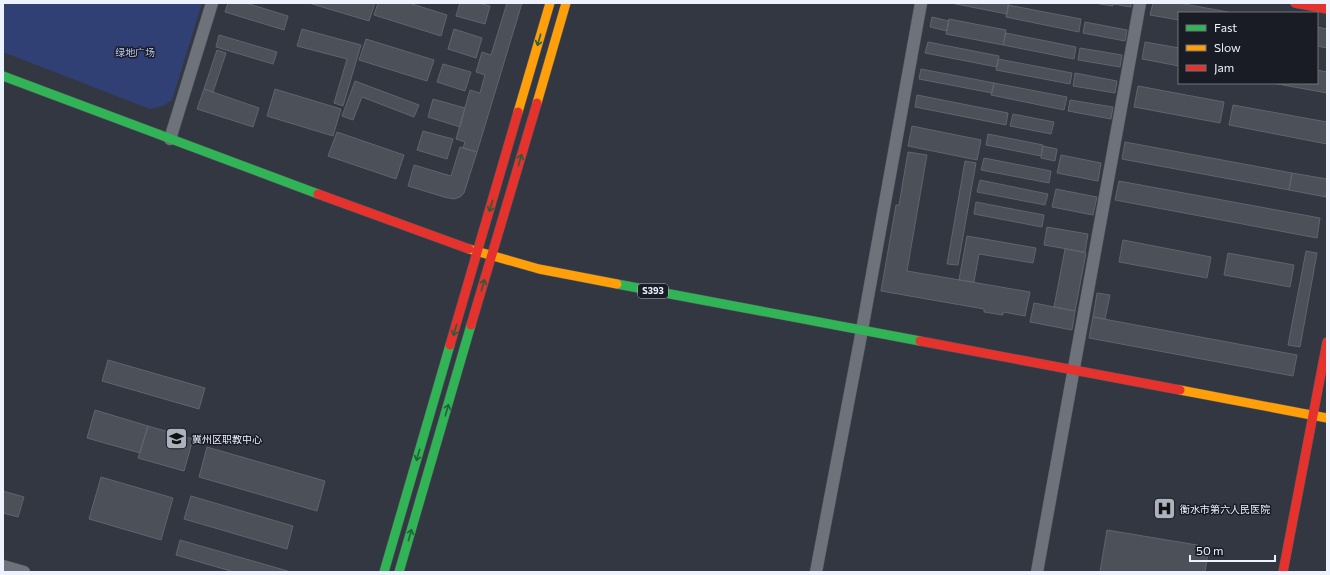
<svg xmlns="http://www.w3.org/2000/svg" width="1330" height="575" viewBox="0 0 1330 575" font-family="Commissioner,'Noto Sans SC',sans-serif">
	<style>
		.green { fill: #304075 }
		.building { fill: #4c5059; stroke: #60646c }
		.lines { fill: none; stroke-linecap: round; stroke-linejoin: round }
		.street-casing { stroke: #53565f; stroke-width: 13 }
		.fast-casing { stroke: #53565f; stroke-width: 10 }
		.slow-casing { stroke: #53565f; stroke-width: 10 }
		.jam-casing { stroke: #53565f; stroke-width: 10 }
		.street { stroke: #6e727a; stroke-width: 12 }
		.fast { stroke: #30b455; stroke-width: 9 }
		.slow { stroke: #ff9f0a; stroke-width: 9 }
		.jam { stroke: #e5322d; stroke-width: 9 }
		.oneway { stroke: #23603b }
		.labels { text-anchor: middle; stroke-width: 3; stroke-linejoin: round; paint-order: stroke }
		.shield { fill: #191c25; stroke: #adb2be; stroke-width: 1 }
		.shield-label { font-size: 9px; font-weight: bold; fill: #edf2ff }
		.park-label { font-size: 10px; fill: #b9c9f2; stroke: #191c25 }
		.poi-label { font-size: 10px; fill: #edf2ff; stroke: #191c25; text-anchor: start }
	</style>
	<rect width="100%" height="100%" fill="#333741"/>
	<!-- green -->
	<path class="green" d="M3 3H202L172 100 163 106 150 109 3 52Z"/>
	<!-- building -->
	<path class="building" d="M228 3H246L288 16 284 30 225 12Z
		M309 3H375L369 21Z
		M378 3H409L447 15 441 36 374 15Z
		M460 3H479L490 6 485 24 456 16Z
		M507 3H522L477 152 463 148 465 142 456 139 470 90 480 93 485 75 476 72 482 52 491 55Z
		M951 3H1009L1007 14Z
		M1094 3H1131V7L1113 4V6Z
		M1153 3H1179L1233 13H1179V20L1150 15Z
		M1008 5 1081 19 1079 32 1006 17Z
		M932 17 949 21 947 31 930 27Z
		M949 19 1006 30 1003 45 946 34Z
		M1085 22 1127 30 1125 41 1083 33Z
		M1317 27 1327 29V48L1317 46Z
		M302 29 361 45 343 106 334 103 347 59 297 46Z
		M454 29 482 38 476 58 448 49Z
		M1006 33 1076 47 1074 59 1003 45Z
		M219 35 277 52 273 64 216 47Z
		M366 39 434 60 427 81 359 60Z
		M928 42 999 56 997 67 925 53Z
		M1145 42 1179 48V66L1142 59Z
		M1080 48 1122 55 1120 67 1078 60Z
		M217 50 226 53 213 92 204 89Z
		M998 59 1072 73 1070 84 996 70Z
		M443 64 471 72 465 91 437 82Z
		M921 69 994 83 992 93 919 79Z
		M1317 70 1327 72V93L1272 83H1317Z
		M1075 73 1117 81 1115 93 1073 86Z
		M355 81 419 105 414 117 362 97 353 120 342 116Z
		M994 83 1067 97 1064 110 991 95Z
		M1138 86 1224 102 1220 123 1134 107Z
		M204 89 259 108 253 127 197 109Z
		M275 89 341 109 333 136 267 116Z
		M917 95 1008 113 1006 125 915 107Z
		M433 99 465 108 460 127 428 117Z
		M1070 100 1113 107 1111 119 1068 111Z
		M1233 105 1327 122V144L1229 125Z
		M1013 114 1054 122 1051 134 1010 126Z
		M912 126 981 140 977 160 908 146Z
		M423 131 453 139 447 159 417 150Z
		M337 132 404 155 396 179 328 156Z
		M988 134 1043 145 1041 156 986 145Z
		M1125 142 1292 173 1289 190 1122 159Z
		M1043 146 1057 149 1055 161 1041 158Z
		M460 147 477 152 464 193 460 197 454 199 444 197 408 186 414 165 451 176Z
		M908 152 927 155 907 271 1030 292 1025 316 1003 312V315L984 312V309L881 291 896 205H899Z
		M1061 155 1101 163 1098 181 1057 173Z
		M984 158 1051 171 1049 183 981 170Z
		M965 161 976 163 958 265 947 264Z
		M1292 173 1327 179 1326 197 1289 190Z
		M980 180 1048 194 1045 205 977 192Z
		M1119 181 1320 218 1317 238 1115 200Z
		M1056 189 1097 197 1093 215 1052 207Z
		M976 202 1044 215 1042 227 974 214Z
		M1047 227 1088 234 1085 252 1044 245Z
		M967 236 1036 248 1033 263 979 254 974 282 959 280Z
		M1123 240 1211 257 1207 278 1119 262Z
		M1065 249 1086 253 1075 311 1054 307Z
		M1306 251 1317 253 1300 347 1288 345Z
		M1228 253 1294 265 1290 287 1224 275Z
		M1097 293 1110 295 1105 319 1093 317Z
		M1034 303 1075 311 1072 330 1030 322Z
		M1093 317 1297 355 1293 376 1089 338Z
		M108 360 205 388 199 409 102 381Z
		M95 410 148 426 140 453 87 438Z
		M148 426 193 439 184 471 138 458Z
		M207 447 325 481 317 511 199 477Z
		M101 477 173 498 161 540 89 519Z
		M3 491 24 497 18 517 3 513Z
		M191 496 293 526 287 549 184 519Z
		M1107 530 1209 547 1205 572H1100Z
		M180 540 291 572H234L176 555Z"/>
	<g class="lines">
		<defs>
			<path id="street" d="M170 139 212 3
				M3 566 24 572
				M816 572 862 330 921 3
				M1037 572 1140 3"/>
			<path id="fast" d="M3 76 318 194
				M617 284 920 341
				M384 572 450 345
				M399 572 471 325"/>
			<path id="slow" d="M537 103 566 3
				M518 112 550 3
				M469 249 539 269 617 284
				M1180 390 1327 418"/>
			<path id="jam" d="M1295 3 1327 9
				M318 194 469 249
				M471 325 537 103
				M920 341 1180 390
				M450 345 518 112
				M1283 572 1327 342"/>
		</defs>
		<!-- street casing -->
		<use href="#street" class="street-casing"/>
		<!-- fast casing -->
		<use href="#fast" class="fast-casing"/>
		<!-- slow casing -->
		<use href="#slow" class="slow-casing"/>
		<!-- jam casing -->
		<use href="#jam" class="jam-casing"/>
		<!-- street -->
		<use href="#street" class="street"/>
		<!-- fast -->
		<use href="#fast" class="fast"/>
		<!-- slow -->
		<use href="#slow" class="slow"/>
		<!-- jam -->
		<use href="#jam" class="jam"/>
	</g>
	<!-- one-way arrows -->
	<defs><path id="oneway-shaft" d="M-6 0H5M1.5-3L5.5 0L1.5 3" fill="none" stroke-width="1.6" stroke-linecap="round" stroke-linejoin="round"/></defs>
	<g class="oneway">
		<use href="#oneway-shaft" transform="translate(539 40) rotate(106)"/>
		<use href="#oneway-shaft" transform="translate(520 160) rotate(-74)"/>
		<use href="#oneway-shaft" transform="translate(491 206) rotate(106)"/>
		<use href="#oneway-shaft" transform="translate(483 285) rotate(-74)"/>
		<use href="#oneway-shaft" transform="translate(455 330) rotate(106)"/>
		<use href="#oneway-shaft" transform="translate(447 410) rotate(-74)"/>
		<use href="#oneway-shaft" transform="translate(418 455) rotate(106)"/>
		<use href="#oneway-shaft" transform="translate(410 535) rotate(-74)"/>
	</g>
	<!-- icons -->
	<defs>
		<symbol id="school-square" viewBox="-11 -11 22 22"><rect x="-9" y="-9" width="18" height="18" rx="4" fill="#acb1bc" stroke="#191c25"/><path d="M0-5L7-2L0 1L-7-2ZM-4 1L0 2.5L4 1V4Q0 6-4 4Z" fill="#111"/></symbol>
		<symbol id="hospital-square" viewBox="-11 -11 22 22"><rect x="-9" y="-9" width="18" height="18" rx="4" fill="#acb1bc" stroke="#191c25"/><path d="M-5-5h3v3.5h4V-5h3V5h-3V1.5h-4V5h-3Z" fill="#111"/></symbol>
	</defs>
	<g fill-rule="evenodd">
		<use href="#school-square" x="164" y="426" width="25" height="25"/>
		<use href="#hospital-square" x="1152" y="496" width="25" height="25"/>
	</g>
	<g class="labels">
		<!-- shield labels -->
		<rect class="shield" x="638" y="284" width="30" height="14" rx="3"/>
		<g class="shield-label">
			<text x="653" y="294">S393</text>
		</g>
		<!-- park labels -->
		<g class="park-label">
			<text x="135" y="56">绿地广场</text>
		</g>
		<!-- poi labels -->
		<g class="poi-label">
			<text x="192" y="443">冀州区职教中心</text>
			<text x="1180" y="513">衡水市第六人民医院</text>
		</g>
	</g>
	<!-- border -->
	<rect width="1330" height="575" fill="none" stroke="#edf2ff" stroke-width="8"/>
	<!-- legend -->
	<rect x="1178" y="12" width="140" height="72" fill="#191c25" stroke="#6e727c"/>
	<rect x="1186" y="25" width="20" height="6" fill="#30b455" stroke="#6e727c"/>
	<text x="1214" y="32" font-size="12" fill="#edf2ff">Fast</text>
	<rect x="1186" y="45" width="20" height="6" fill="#ff9f0a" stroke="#6e727c"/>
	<text x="1214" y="52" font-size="12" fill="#edf2ff">Slow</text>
	<rect x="1186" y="65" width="20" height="6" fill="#e5322d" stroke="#6e727c"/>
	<text x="1214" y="72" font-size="12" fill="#edf2ff">Jam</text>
	<!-- scale -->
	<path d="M1190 555v6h85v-6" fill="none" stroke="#edf2ff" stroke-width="2"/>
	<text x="1196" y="555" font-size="12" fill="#edf2ff" stroke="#191c25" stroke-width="3" paint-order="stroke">50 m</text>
</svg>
